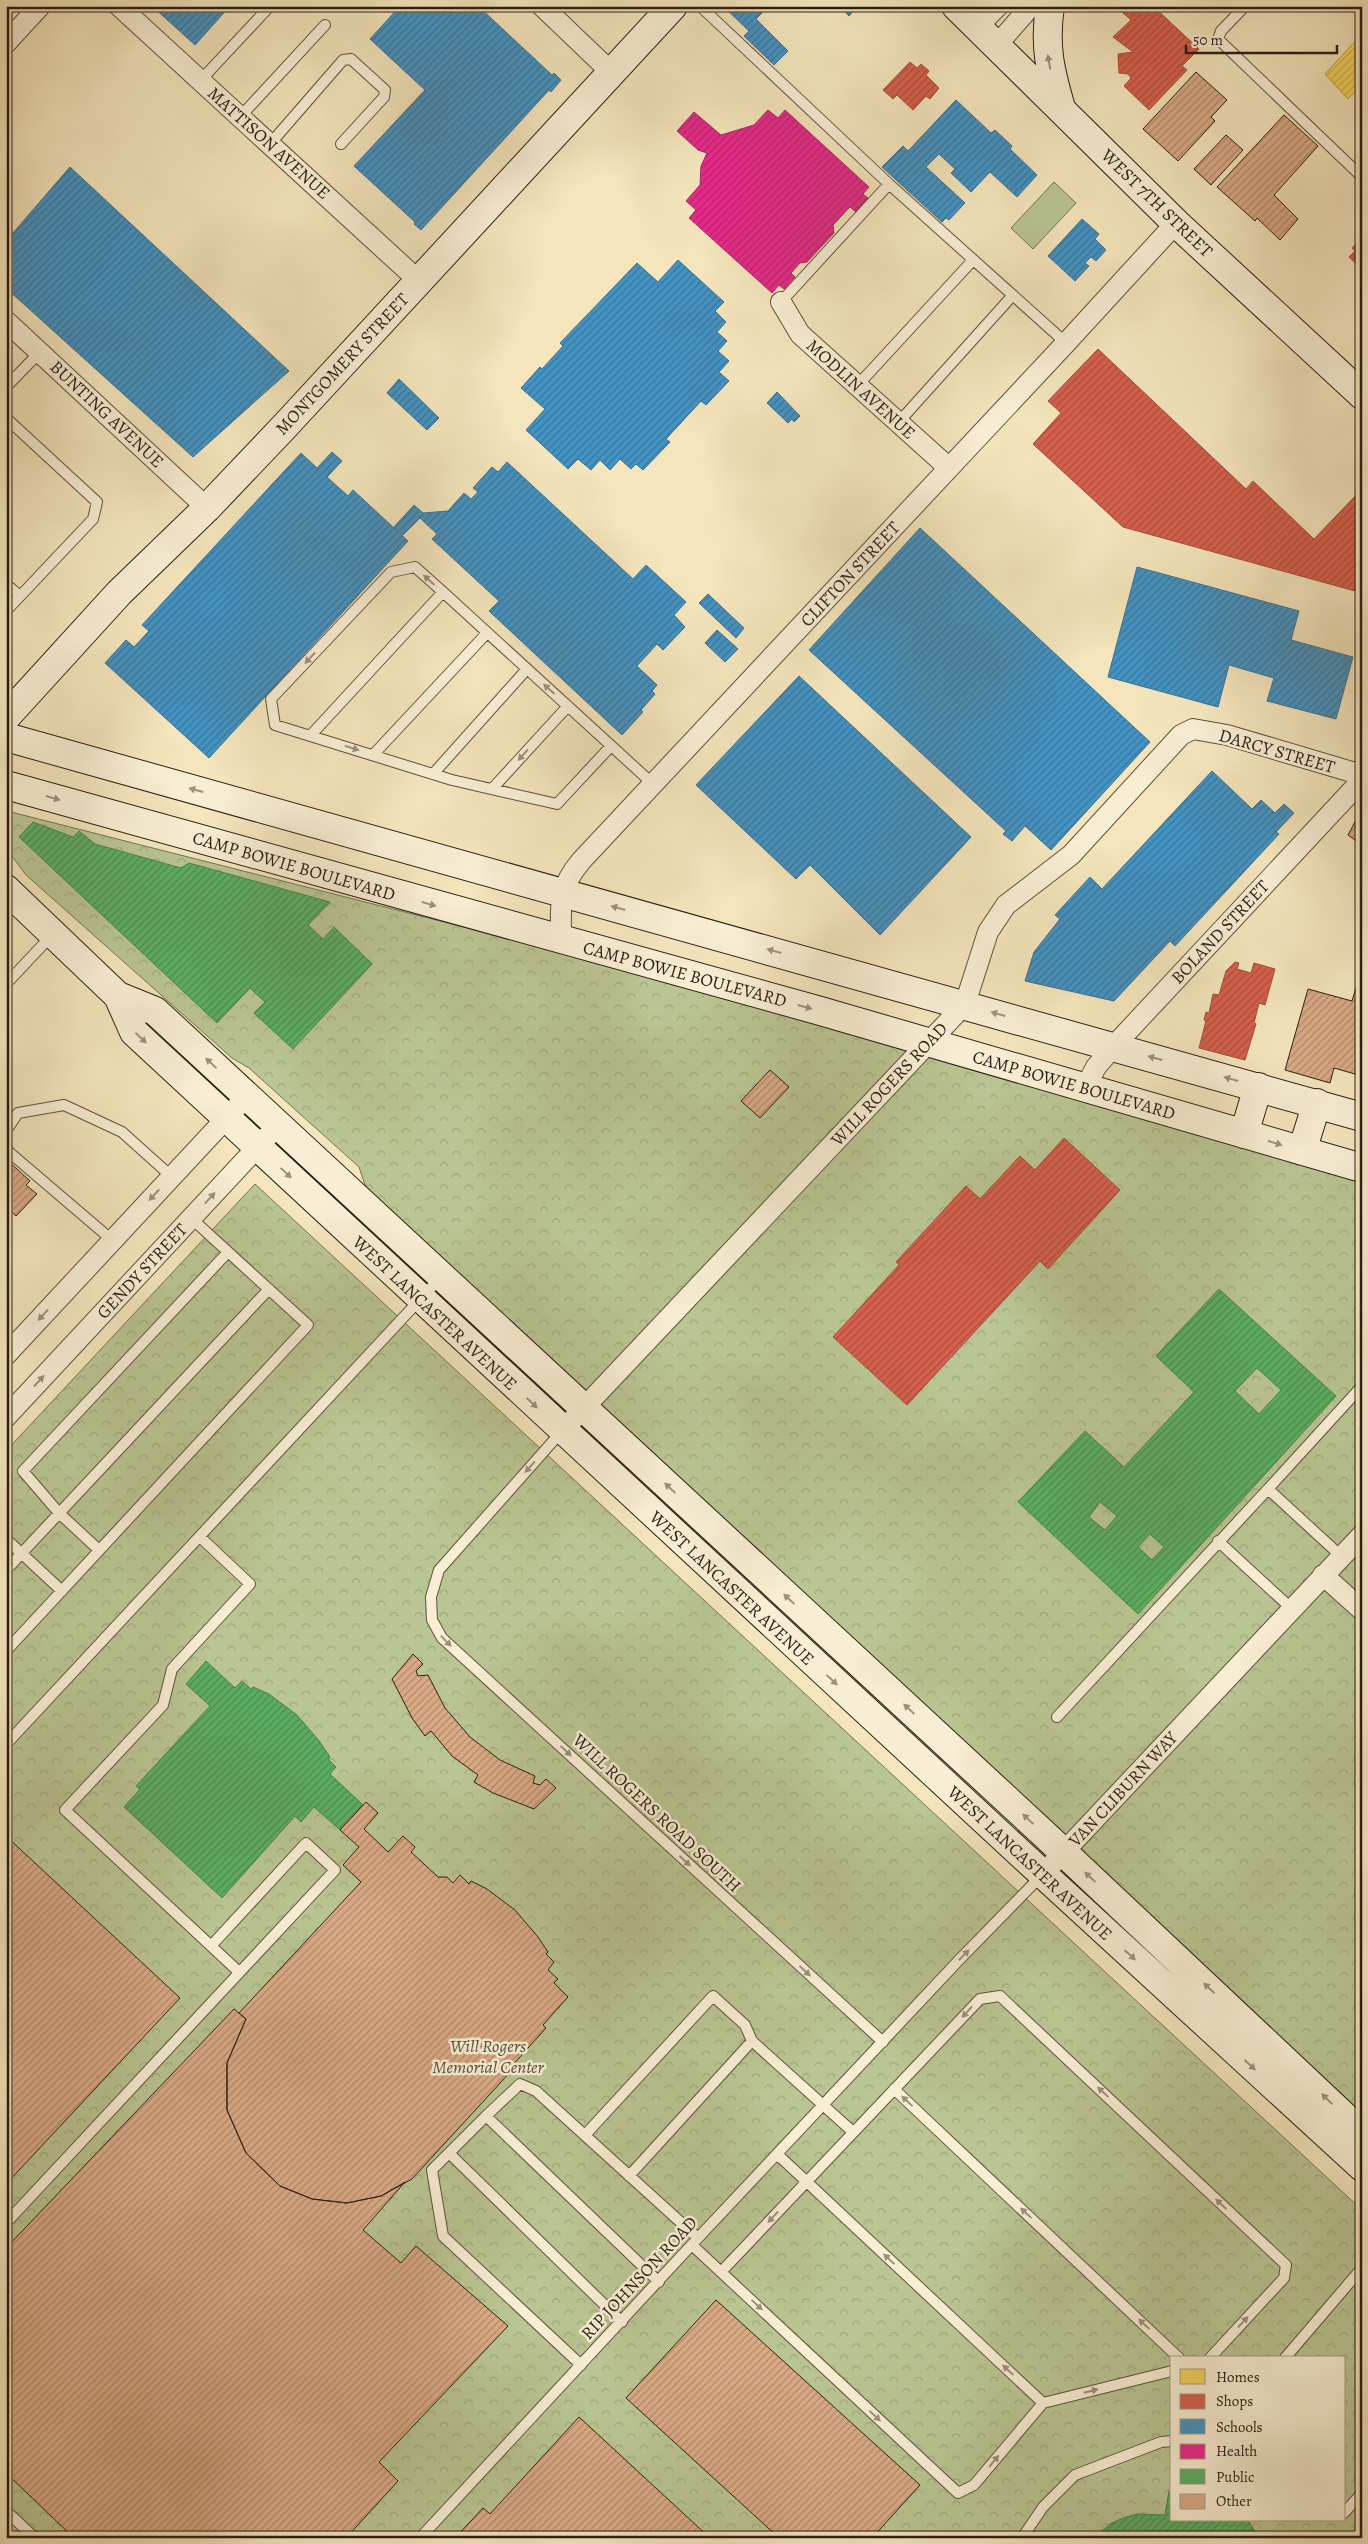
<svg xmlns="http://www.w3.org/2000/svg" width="1368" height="2544" viewBox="0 0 1368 2544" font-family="Alegreya,serif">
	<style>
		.green { fill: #b9c592; stroke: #727254 }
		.forest { fill: url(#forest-crowns); stroke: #727254; fill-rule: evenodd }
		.homes { fill: url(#homes-hatch); stroke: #b99e47 }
		.shops { fill: url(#shops-hatch); stroke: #a24c3c }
		.schools { fill: url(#schools-hatch); stroke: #3c708f }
		.health { fill: url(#health-hatch); stroke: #ae2667 }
		.public { fill: url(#public-hatch); stroke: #4c834a; fill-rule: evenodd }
		.building { fill: url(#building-hatch); stroke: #2a1e16 }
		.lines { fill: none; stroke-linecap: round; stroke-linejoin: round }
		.lane-casing { stroke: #5c5040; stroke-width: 12 }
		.street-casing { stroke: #5c5040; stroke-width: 22 }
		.secondary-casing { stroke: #2a1e16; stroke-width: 30 }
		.lane { stroke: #f8eed3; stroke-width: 10 }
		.street { stroke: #f8eed3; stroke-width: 20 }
		.secondary { stroke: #f8eed3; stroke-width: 28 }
		.oneway { fill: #9b907e }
		.labels { text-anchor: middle; stroke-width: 5; stroke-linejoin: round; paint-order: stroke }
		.street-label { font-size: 18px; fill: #2a1e16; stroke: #f8eed3 }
		.park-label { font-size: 18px; font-style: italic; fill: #55503b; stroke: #f8eed3 }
	</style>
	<defs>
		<pattern id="forest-crowns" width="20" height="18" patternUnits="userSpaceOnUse" patternTransform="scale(1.25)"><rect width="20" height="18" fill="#b9c592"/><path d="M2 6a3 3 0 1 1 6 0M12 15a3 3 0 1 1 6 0" fill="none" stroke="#9fa97d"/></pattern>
		<pattern id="homes-hatch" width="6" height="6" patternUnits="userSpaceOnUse" patternTransform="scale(1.25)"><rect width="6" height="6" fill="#f6d55c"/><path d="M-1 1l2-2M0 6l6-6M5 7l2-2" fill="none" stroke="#d3b64f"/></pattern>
		<pattern id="shops-hatch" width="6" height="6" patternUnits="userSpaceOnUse" patternTransform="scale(1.25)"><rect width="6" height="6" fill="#d6604d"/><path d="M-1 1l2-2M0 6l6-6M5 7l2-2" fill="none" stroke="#ae4f3f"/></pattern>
		<pattern id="schools-hatch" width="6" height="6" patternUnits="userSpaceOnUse" patternTransform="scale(1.25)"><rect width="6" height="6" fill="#4393c3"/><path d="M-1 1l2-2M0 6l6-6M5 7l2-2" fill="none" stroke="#38779d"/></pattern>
		<pattern id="health-hatch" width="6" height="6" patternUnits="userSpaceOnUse" patternTransform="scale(1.25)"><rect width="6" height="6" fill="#e7298a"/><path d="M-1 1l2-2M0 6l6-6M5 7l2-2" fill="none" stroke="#bb2370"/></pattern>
		<pattern id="public-hatch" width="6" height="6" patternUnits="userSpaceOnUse" patternTransform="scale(1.25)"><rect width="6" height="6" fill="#5aae61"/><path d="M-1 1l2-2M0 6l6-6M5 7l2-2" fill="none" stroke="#4b8d4f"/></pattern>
		<pattern id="building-hatch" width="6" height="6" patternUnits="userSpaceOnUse" patternTransform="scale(1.25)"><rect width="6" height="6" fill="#daaa85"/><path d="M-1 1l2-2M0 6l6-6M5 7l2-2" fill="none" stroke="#b18a6c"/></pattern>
	</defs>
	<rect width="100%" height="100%" fill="#f4e5bc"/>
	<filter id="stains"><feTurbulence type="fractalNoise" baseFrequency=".004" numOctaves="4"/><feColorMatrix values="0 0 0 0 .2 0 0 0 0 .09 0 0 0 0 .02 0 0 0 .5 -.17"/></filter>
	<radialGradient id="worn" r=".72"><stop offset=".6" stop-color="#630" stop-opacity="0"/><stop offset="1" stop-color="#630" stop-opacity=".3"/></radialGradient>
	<!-- green -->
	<path class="green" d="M1054 182 1076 203 1033 249 1011 228Z"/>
	<!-- forest -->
	<path class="forest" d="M11 812 578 956 1362 1181V2113L367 1191 359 1167 249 1068 232 1058 26 875 6 848V818Z
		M255 1184 1362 2210V2538H6V1451ZM1172 2358H1344V2520H1172Z"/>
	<!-- homes -->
	<path class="homes" d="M1362 34V85L1348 99 1325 74Z"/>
	<!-- shops -->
	<path class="shops" d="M1128 6H1153L1199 49 1182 66 1187 70 1149 110 1124 86 1131 78 1128 74 1119 73 1118 54 1133 52 1113 37 1131 20 1122 12Z
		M910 62 917 68 921 64 929 71 926 75 939 88 930 99 926 96 913 110 897 95 893 99 883 90Z
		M1362 238V269L1349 257 1355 251 1352 248Z
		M1098 349 1246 489 1253 481 1314 539 1362 489V585L1355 591 1123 527 1033 444 1061 413 1048 401Z
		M1235 962 1239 963 1237 969 1251 973 1254 963 1275 969 1265 1005 1259 1003 1254 1023 1256 1024 1245 1060 1199 1048 1206 1021 1204 1020 1206 1012 1209 1013 1213 994 1219 995 1226 971Z
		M1064 1138 1120 1190 1048 1269 1040 1261 907 1405 833 1337 899 1265 896 1262 966 1186 980 1199 1020 1156 1035 1170Z"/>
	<!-- schools -->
	<path class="schools" d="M152 6H230L195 45Z
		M400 6H478L552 75 554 73 561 80 551 92 549 90 421 230 414 224 415 222 354 166 425 90 370 39Z
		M723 6H769L756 19 788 51 774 65 744 36 749 31Z
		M839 6H858L849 16Z
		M956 100 991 133 995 130 1012 146 1010 149 1037 175 1017 197 990 172 971 192 951 173 955 169 939 154 926 167 965 203 949 220 946 218 942 222 882 167 903 146 908 151Z
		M70 167 289 371 193 457 6 288V241Z
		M1082 219 1099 234 1095 239 1106 250 1096 261 1091 257 1085 263 1089 266 1075 281 1048 256Z
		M678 260 724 302 715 311 726 322 717 332 727 341 718 351 729 361 719 372 729 381 706 405 701 401 666 439 670 442 643 470 636 464 631 469 620 459 610 470 600 460 591 470 578 459 568 469 526 430 545 409 521 388 540 367 542 369 563 346 560 343 637 263 658 282Z
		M399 379 439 418 427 430 387 393Z
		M777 392 800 416 794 422 792 419 788 423 767 403Z
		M332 452 342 461 327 477 348 496 353 490 408 541 209 758 105 663 126 640 134 647 149 631 142 625 301 453 317 468Z
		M507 462 633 579 646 565 686 602 674 615 685 627 663 650 657 644 637 666 657 685 652 691 655 694 641 710 643 712 622 735 489 611 499 601 432 539 437 534 420 518 403 535 394 527 414 505 423 513 448 511 464 493 471 499 478 492 473 488 492 467 498 472Z
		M920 528 1150 742 1051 850 1025 826 1012 841 1003 834 1006 831 809 650Z
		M1137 567 1299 611 1291 640 1353 657 1336 719 1267 701 1274 678 1229 665 1218 707 1108 677Z
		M708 594 744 628 736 638 699 603Z
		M717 630 738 649 725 662 705 643Z
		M799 676 971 837 880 935 810 865 796 879 696 785Z
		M1212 771 1252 809 1261 800 1275 813 1284 804 1294 813 1276 832 1279 834 1175 946 1170 941 1114 1001 1025 981 1034 952 1060 919 1055 915 1090 877 1102 889Z"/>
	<!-- health -->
	<path class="health" d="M768 110 778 118 785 110 869 187 863 194 868 198 856 212 850 207 833 225 834 233 807 262 800 263 791 273 795 277 784 289 779 285 772 293 689 218 696 210 686 201 700 185 701 166 707 153 698 150 677 131 694 112 721 135 754 125Z"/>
	<!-- public -->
	<path class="public" d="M33 822 73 837 79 831 95 844 181 868 189 863 330 902 308 925 323 939 334 927 372 964 293 1049 254 1013 265 1002 250 988 217 1023 19 837Z
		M1219 1289 1336 1396 1138 1614 1018 1502 1085 1431 1124 1467 1194 1392 1156 1356ZM1257 1368 1281 1390 1259 1414 1235 1391ZM1100 1502 1117 1516 1105 1530 1089 1517ZM1150 1534 1164 1547 1152 1560 1138 1547Z
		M206 1661 235 1688 242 1681 251 1689 253 1687 269 1694 297 1715 320 1742 330 1757 328 1759 336 1767 330 1774 363 1805 340 1830 314 1807 301 1822 295 1816 222 1898 124 1807 140 1789 136 1786 210 1706 186 1684Z
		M1169 2491H1172V2520H1248L1259 2538H1093L1110 2524 1123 2518 1137 2514 1165 2515Z"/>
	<!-- building -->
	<path class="building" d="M1196 72 1227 100 1211 117 1215 121 1178 161 1143 129Z
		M1284 115 1318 146 1274 195 1298 219 1280 240 1257 218 1255 221 1217 187Z
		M1226 135 1243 150 1211 185 1194 169Z
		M1362 820V845L1348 835 1355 822Z
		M1362 968V1076L1334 1068 1330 1083 1285 1070 1308 989 1352 1001Z
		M770 1070 789 1087 760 1118 741 1101Z
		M6 1159 30 1181 26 1185 37 1194 16 1216 6 1207Z
		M413 1654 423 1664 416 1671 418 1676 428 1675 445 1708 470 1737 500 1760 535 1776 533 1783 540 1785 546 1779 556 1788 534 1809 493 1793 474 1782 478 1775 452 1756 431 1731 425 1736 412 1718 392 1679Z
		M366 1802 378 1813 364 1829 388 1852 403 1836 415 1847 411 1852 438 1877H447L453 1883 460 1875 469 1884 471 1881 487 1889 515 1910 538 1937 548 1952 546 1954 554 1962 548 1970 558 1979 554 1983 568 1997 543 2025 546 2028 511 2067 513 2069 412 2179 381 2196 347 2203 312 2199 280 2186 246 2153 227 2110V2063L246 2019 239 2013 361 1882 343 1865 359 1847 340 1830Z
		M6 1836 180 1998 6 2184Z
		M234 2009 246 2019 227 2063V2110L246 2153 280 2186 312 2199 347 2203 381 2196 405 2182 363 2230 401 2263 416 2246 508 2326 379 2462 398 2481 346 2538H74L6 2473V2248Z
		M716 2300 920 2485 872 2538H779L626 2398Z
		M579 2417 710 2538H455L483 2508 490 2514Z"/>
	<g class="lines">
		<defs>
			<path id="lane" d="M700 6 889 184
				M1245 6 1221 31 1218 39 1362 177
				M200 81 270 6
				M240 117 325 25
				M270 144 343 60 351 59 385 90 384 97 341 144
				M781 302 889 184 1066 343
				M857 386 973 260
				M6 387 40 352
				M6 418 97 502 93 519 6 611
				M898 423 1013 295
				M6 584 20 596
				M310 736 443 592
				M611 746 557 804 452 780 275 725 271 699 391 572 415 567 443 592 653 784
				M373 755 487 633
				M433 774 527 669
				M492 789 568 706
				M6 984 52 935
				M6 1131 18 1113 64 1105 122 1132 171 1176
				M6 1146 9 1152 112 1240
				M562 1431 439 1570 431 1597 432 1620 442 1638 883 2042
				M1268 1489 1362 1386
				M200 1537 250 1584 172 1669 163 1705 65 1810 239 1972
				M6 1539 62 1591
				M1218 1541 1292 1609
				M99 1550 59 1513 23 1471 228 1252
				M6 1570 269 1289
				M6 1651 308 1325 191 1218
				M1057 1717 1268 1489 1341 1556
				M10 1740 441 1277
				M894 2089 1179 2358
				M486 2116 520 2084 536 2091 698 2238
				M585 2135 713 1996 745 2025 752 2041
				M449 2153 622 2322
				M777 2154 1043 2403
				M629 2176 752 2041 853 2132
				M6 2223 335 1870 306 1843 211 1946
				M692 2245 958 2493 974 2485 1043 2403 1172 2371
				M721 2272 980 1999 1000 1996 1286 2265 1284 2278 1210 2358
				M1285 2358 1362 2268
				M581 2365 443 2236 432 2170 486 2116 659 2282
				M6 2511 35 2538
				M1344 2513 1362 2493
				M420 2538 698 2238 959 1960 1042 1875
				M1022 2538 1043 2507 1075 2475 1161 2442 1172 2441"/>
			<path id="street" d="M119 6 419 281
				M542 6 611 72
				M977 27 998 6
				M6 43 40 6
				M996 46 1031 6
				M781 302 800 334 949 468
				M6 321 207 508
				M561 941C561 905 557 890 581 861L1066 343 1176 223
				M1085 1088 1096 1067 1113 1047 1362 780
				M6 1355 247 1096
				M6 1417 278 1125
				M562 1431 965 1004 988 932 1006 905 1071 855 1181 735 1193 729 1227 735 1362 775
				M1323 1575 1362 1610
				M1042 1875 1362 1535"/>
			<path id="secondary" d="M956 6 1176 223 1362 395
				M1050 6C1044 46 1050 70 1061 108
				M6 717 119 593 207 508 284 427 673 6
				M6 737 1362 1117
				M6 785 817 1010 1362 1168
				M6 889 118 996 155 1011 1044 1834 1362 2133
				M118 996 134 1032 1023 1856 1362 2167
				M1244 1134 1258 1087
				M1302 1151 1317 1103"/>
		</defs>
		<!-- lane casing -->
		<use href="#lane" class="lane-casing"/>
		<!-- street casing -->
		<use href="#street" class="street-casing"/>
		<!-- secondary casing -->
		<use href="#secondary" class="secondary-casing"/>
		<!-- lane -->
		<use href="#lane" class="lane"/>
		<!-- street -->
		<use href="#street" class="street"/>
		<!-- secondary -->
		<use href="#secondary" class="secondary"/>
	</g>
	<!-- one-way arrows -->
	<defs><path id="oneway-solid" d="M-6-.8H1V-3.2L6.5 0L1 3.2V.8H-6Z" transform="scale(1.25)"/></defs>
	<g class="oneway">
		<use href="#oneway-solid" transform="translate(1049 62) rotate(-100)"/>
		<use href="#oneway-solid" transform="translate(429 580) rotate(-138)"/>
		<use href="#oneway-solid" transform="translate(310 658) rotate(133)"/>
		<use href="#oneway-solid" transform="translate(549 689) rotate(-138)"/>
		<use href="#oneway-solid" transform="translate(352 748) rotate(17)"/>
		<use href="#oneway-solid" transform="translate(523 755) rotate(132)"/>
		<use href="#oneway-solid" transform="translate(196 790) rotate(-165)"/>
		<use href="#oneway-solid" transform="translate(53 798) rotate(16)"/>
		<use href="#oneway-solid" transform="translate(429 904) rotate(16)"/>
		<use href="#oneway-solid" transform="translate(618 908) rotate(-164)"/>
		<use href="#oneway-solid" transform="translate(774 951) rotate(-164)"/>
		<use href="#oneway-solid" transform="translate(805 1007) rotate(15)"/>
		<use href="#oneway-solid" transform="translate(998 1014) rotate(-164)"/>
		<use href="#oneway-solid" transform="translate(141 1038) rotate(43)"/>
		<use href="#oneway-solid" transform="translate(1155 1058) rotate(-165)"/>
		<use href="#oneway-solid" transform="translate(211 1063) rotate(-137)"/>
		<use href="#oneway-solid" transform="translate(1231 1079) rotate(-164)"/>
		<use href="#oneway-solid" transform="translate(1275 1143) rotate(17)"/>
		<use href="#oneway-solid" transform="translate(286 1173) rotate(43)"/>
		<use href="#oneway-solid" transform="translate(154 1195) rotate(133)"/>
		<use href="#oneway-solid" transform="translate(210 1198) rotate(-47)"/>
		<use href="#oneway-solid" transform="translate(43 1315) rotate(133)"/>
		<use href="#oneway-solid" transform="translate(39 1381) rotate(-47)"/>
		<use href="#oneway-solid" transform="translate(532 1403) rotate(43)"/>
		<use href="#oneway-solid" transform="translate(530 1467) rotate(132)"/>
		<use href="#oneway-solid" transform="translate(670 1488) rotate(-137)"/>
		<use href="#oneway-solid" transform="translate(789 1599) rotate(-137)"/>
		<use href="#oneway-solid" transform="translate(446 1641) rotate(46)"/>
		<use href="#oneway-solid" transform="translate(832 1680) rotate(43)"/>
		<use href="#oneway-solid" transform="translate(909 1709) rotate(-137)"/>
		<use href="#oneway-solid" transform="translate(566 1751) rotate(43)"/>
		<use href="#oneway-solid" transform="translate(1028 1819) rotate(-137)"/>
		<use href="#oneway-solid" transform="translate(685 1861) rotate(43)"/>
		<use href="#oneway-solid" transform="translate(1090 1877) rotate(-137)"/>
		<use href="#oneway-solid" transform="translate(964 1955) rotate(-45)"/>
		<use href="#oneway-solid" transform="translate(1130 1955) rotate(42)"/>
		<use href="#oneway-solid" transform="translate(805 1971) rotate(43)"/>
		<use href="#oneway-solid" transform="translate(1209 1988) rotate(-137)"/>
		<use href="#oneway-solid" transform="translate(967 2012) rotate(133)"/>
		<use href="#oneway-solid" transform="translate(1250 2065) rotate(42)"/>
		<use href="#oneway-solid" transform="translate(1103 2092) rotate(-137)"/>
		<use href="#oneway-solid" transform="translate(1327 2099) rotate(-136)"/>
		<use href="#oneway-solid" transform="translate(907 2101) rotate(-137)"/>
		<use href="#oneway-solid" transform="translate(1221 2204) rotate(-137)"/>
		<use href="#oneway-solid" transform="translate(1026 2213) rotate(-137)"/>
		<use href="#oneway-solid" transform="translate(773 2217) rotate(133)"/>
		<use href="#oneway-solid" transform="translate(889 2259) rotate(-137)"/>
		<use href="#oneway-solid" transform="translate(757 2305) rotate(43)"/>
		<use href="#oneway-solid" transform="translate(1243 2322) rotate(-47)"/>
		<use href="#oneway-solid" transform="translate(1144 2324) rotate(-137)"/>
		<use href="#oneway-solid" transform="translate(1008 2370) rotate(-137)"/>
		<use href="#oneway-solid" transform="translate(1091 2391) rotate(-14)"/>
		<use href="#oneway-solid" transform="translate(875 2416) rotate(43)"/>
		<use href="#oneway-solid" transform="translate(994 2461) rotate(-50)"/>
	</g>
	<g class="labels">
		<!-- street labels -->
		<g class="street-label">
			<text transform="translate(269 143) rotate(42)" y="6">MATTISON AVENUE</text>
			<text transform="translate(1157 203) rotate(44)" y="6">WEST 7TH STREET</text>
			<text transform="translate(342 364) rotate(-47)" y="6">MONTGOMERY STREET</text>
			<text transform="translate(861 389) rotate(42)" y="6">MODLIN AVENUE</text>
			<text transform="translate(107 414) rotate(43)" y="6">BUNTING AVENUE</text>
			<text transform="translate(850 574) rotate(-47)" y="6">CLIFTON STREET</text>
			<text transform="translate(1277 751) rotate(16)" y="6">DARCY STREET</text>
			<text transform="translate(294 866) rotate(16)" y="6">CAMP BOWIE BOULEVARD</text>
			<text transform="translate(1220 932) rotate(-47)" y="6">BOLAND STREET</text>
			<text transform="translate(685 974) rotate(15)" y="6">CAMP BOWIE BOULEVARD</text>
			<text transform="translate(889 1084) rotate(-47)" y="6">WILL ROGERS ROAD</text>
			<text transform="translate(1074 1085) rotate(16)" y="6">CAMP BOWIE BOULEVARD</text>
			<text transform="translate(142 1271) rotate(-47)" y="6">GENDY STREET</text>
			<text transform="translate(435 1313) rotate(43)" y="6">WEST LANCASTER AVENUE</text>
			<text transform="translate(732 1588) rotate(43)" y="6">WEST LANCASTER AVENUE</text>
			<text transform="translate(1123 1789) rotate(-47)" y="6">VAN CLIBURN WAY</text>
			<text transform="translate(657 1813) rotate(43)" y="6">WILL ROGERS ROAD SOUTH</text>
			<text transform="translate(1030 1863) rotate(43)" y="6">WEST LANCASTER AVENUE</text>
			<text transform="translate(639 2278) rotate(-47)" y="6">RIP JOHNSON ROAD</text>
		</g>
		<!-- park labels -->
		<g class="park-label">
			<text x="488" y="2052">Will Rogers<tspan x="488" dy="21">Memorial Center</tspan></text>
		</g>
	</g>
	<!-- margin -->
	<rect width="1368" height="2544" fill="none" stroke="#f4e5bc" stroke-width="25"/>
	<rect x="8" y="8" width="1353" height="2529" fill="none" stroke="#2a1e16" stroke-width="2.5"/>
	<rect x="12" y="12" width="1343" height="2519" fill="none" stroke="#2a1e16"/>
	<!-- legend -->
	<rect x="1170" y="2356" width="175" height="165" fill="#f8eed3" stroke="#a69b87"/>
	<rect x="1180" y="2369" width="25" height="15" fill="#f6d55c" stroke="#a69b87"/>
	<text x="1216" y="2382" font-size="15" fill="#2a1e16">Homes</text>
	<rect x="1180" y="2394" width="25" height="15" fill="#d6604d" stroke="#a69b87"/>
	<text x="1216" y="2406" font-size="15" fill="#2a1e16">Shops</text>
	<rect x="1180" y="2419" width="25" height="15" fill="#4393c3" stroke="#a69b87"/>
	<text x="1216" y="2432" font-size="15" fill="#2a1e16">Schools</text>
	<rect x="1180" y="2444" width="25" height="15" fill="#e7298a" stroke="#a69b87"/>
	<text x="1216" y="2456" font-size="15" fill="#2a1e16">Health</text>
	<rect x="1180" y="2469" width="25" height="15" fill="#5aae61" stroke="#a69b87"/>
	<text x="1216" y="2482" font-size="15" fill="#2a1e16">Public</text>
	<rect x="1180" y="2494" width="25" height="15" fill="#daaa85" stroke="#a69b87"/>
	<text x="1216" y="2506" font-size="15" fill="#2a1e16">Other</text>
	<!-- scale -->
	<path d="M1186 45v8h151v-8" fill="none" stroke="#2a1e16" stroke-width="2.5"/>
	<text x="1193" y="45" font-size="15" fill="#2a1e16" stroke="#f8eed3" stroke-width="4" paint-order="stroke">50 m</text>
	<rect width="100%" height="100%" filter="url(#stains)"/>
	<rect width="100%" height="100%" fill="url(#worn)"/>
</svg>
